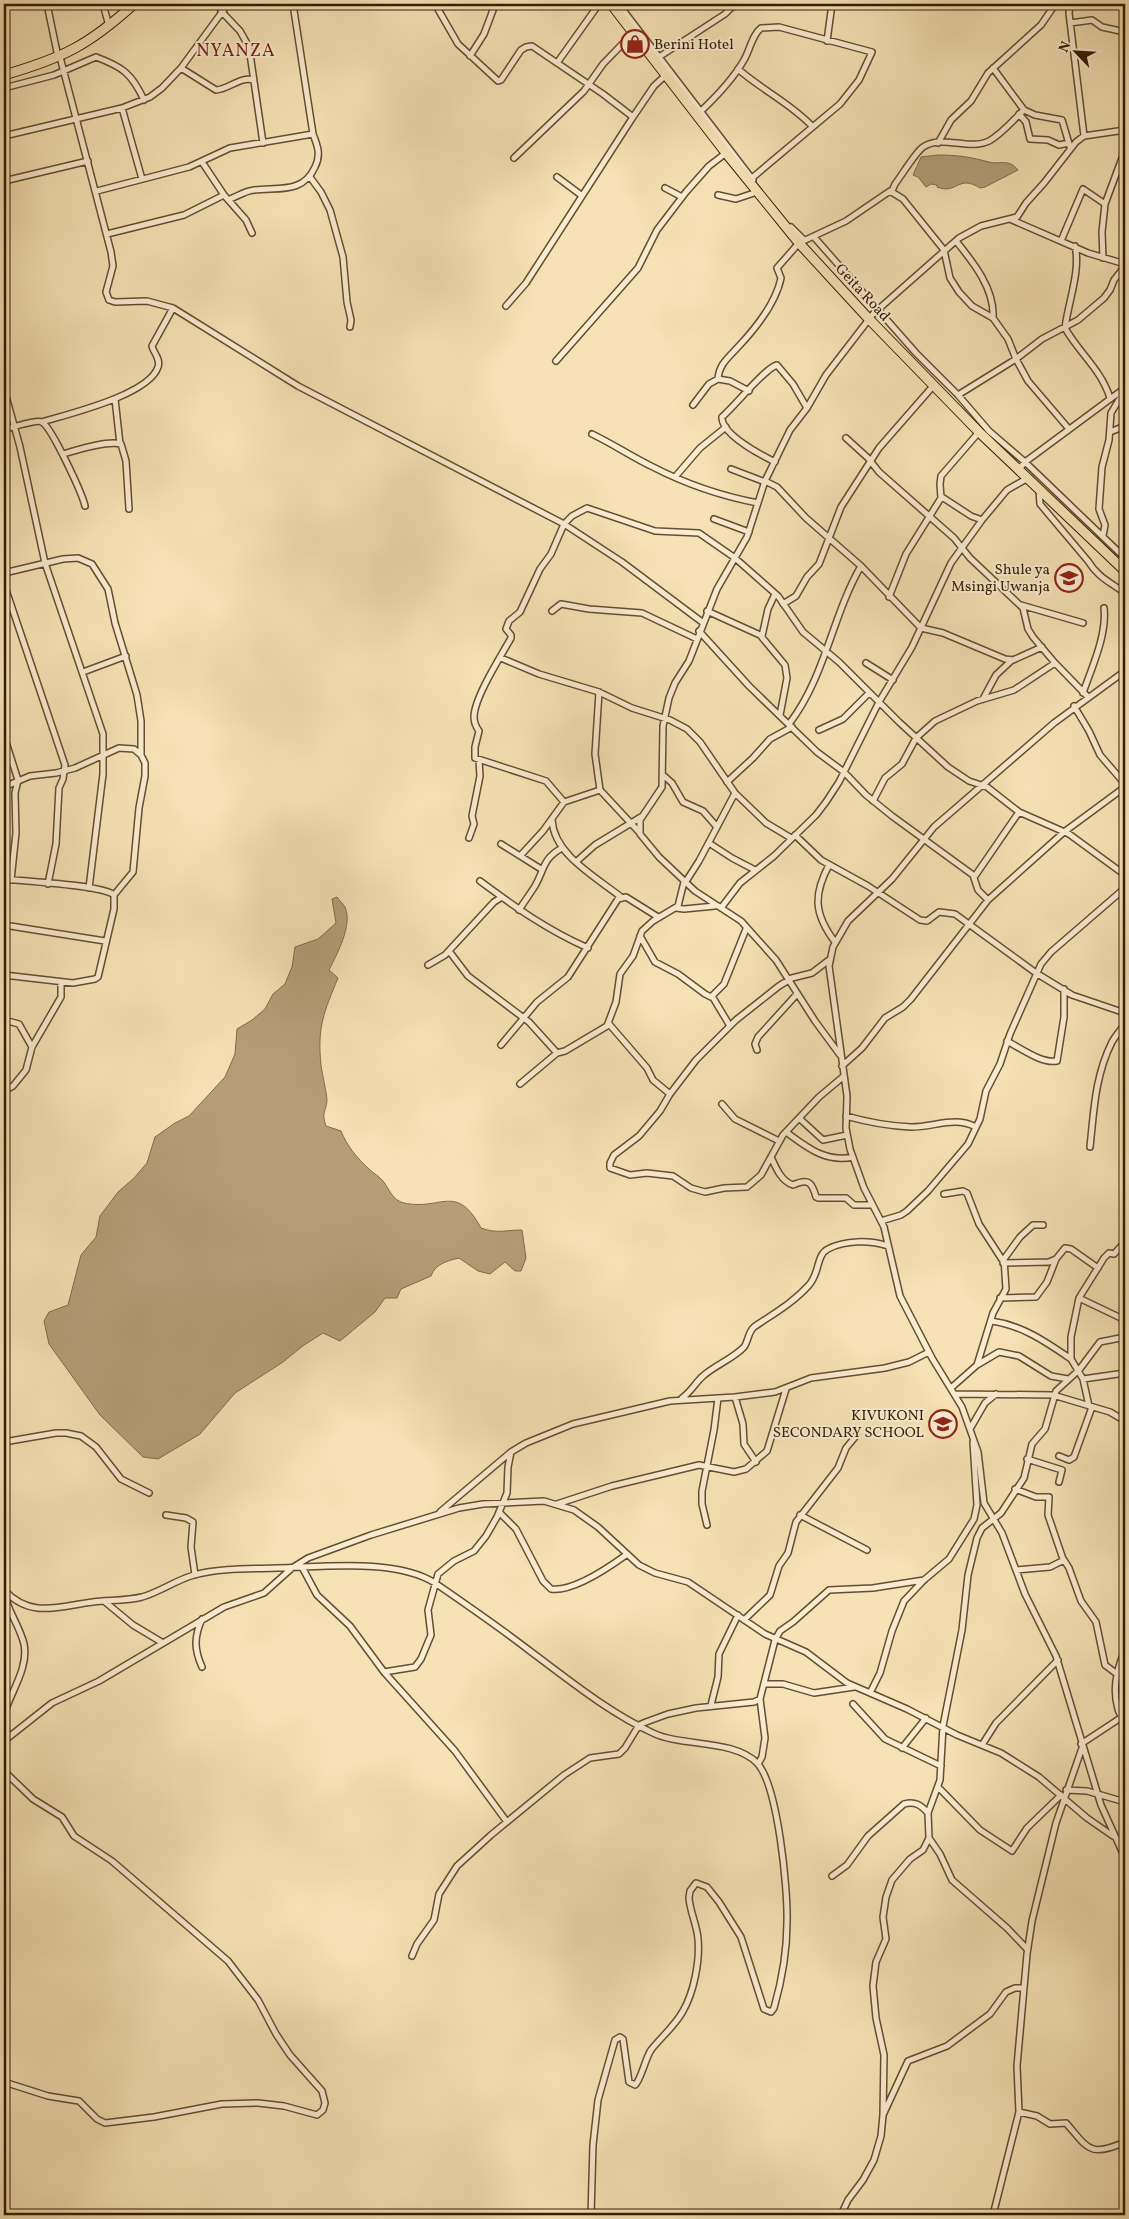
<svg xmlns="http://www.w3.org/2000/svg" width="1129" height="2219" viewBox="0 0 1129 2219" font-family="Vollkorn,serif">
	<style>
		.water { fill: #b49f79; stroke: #816b4a }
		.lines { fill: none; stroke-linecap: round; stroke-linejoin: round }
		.minor-casing { stroke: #644e30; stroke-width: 8 }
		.trunk-casing { stroke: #341c03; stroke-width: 11 }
		.minor { stroke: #f9ecd0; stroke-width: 5 }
		.trunk { stroke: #f6e2b6; stroke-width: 9 }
		.labels { text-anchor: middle; stroke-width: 4; stroke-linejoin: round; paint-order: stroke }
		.poi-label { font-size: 15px; fill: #341c03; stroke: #f9ecd0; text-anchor: end }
		.street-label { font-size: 15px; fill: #341c03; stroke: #f9ecd0 }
		.quarter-label { font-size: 18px; letter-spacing: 1px; fill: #7a1f14; stroke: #f9ecd0 }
	</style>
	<rect width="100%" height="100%" fill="#f6e2b6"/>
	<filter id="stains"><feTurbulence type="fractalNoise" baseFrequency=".004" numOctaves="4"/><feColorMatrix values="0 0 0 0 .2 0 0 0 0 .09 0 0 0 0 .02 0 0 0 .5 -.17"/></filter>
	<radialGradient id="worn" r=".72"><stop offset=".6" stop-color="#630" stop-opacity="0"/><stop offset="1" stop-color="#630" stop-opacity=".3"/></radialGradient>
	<!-- water -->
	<path class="water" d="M938 155C958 155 970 157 989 162 1001 165 1008 158 1018 170L985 187 980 188C958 174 957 195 937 187V185L931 184 926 187 918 177 913 175 921 157Z
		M337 897C339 900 343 904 345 907 353 925 337 954 329 970L338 978C324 1012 317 1027 321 1065 322 1073 327 1095 327 1100 326 1113 321 1112 326 1126L341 1131C347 1146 357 1158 369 1169 373 1173 380 1177 383 1181 390 1190 392 1200 404 1203 442 1211 456 1182 481 1228 497 1234 506 1230 522 1230L526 1258 521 1271H515L505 1262 490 1274 478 1271 459 1258C447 1261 435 1264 431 1276L401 1289 397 1298H385L375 1312 340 1341 323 1333 304 1345 283 1362 235 1393 200 1434 158 1459 143 1457 100 1415 49 1344 44 1321 49 1312 68 1305 81 1255 96 1237 100 1216 118 1192 134 1178 147 1163 155 1137 175 1123 189 1116 225 1077 235 1054 237 1029 252 1020 265 1009 273 994 285 984 292 967 295 947 318 939 336 923 332 899Z"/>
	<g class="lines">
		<defs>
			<path id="minor" d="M47 4 58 57
				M103 4 109 26
				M435 4 458 44 498 81 501 80 521 50 526 47 532 46 603 94 633 117
				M843 4 854 5
				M1070 4 1069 13 1084 136
				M620 6 753 180
				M221 11 240 31 249 47 263 143
				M1070 23 1092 20 1102 27 1125 32
				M827 41 832 4
				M470 56 484 34 493 10 489 4
				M60 57 111 252 113 266 106 292 109 300 115 302 147 301 173 308 298 386 564 524 622 562 702 622
				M659 57 725 14 735 4
				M557 63 599 4
				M181 68 216 90C229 89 241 76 253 80
				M993 68 1024 110 1035 115 1062 120 1070 147
				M738 69C762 90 790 103 812 126
				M4 88 54 75 96 57C123 67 132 74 144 100
				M122 108 142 179
				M700 112C716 97 733 79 744 60 750 50 752 35 761 28L779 27 872 52 859 80 840 104 752 178
				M1019 114 1026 122 1030 139 1048 140 1059 145 1069 143
				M4 136 122 108 150 97 162 88 181 68 228 4
				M938 143 951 120 971 101 988 73 1041 25 1054 6 1062 4
				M514 158 584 91 603 64 633 33
				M202 162 224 195 246 220 252 233
				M310 177 321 192 330 210 343 257 347 302 351 320 350 327
				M557 177 581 195
				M4 181 88 161
				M665 188 682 197
				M97 191 189 167 230 148 313 134
				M892 191 895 184C902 175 915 153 923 147 942 134 968 151 989 141 1002 134 1013 120 1024 110
				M718 195 736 199 757 192
				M230 199C238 196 245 191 254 190 278 187 303 194 315 167 321 155 318 147 313 134L293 4
				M1012 220 1088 253 1125 264
				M791 227 804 240
				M107 234 184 215 224 195
				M814 237 916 353 958 395 989 431 1025 462 1125 558
				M956 241C973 262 995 289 993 318
				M1061 241 1083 189 1105 204
				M1075 246C1081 270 1068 303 1065 328 1079 353 1101 369 1110 398
				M1103 258 1102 232 1105 204 1125 150
				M506 306 526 283 633 117 654 86 666 75
				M556 361 638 268 657 230 686 192 709 166 726 153
				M718 379C719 364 729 357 738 347 755 329 776 303 781 278L777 268 799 243 846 221 890 191 903 199 944 250 950 278 959 292 972 306 993 318 1008 339 1016 359 1028 381 1069 429
				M4 389 20 447 45 563 103 734V774L89 888
				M958 395 1016 359 1042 339 1078 320 1104 298 1110 290 1114 280 1125 266
				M115 399 120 444
				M693 405 709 384 718 379 730 381 749 391
				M42 422C68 414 149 395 158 367 161 359 153 352 152 346L173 308
				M4 429C11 428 37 419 42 422 52 428 82 493 85 506
				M1110 432 1125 426
				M592 434C613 444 632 457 653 467 686 484 721 496 758 503
				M846 438 868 458 879 472 954 538 970 558 1023 608 1028 629 1033 637 1055 663 1088 697
				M63 454C77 450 107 440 121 444L126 461 129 509
				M775 462C761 455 721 434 722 417 735 406 765 368 777 365L793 384 807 408
				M731 469 765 482
				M1019 469 1025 462 1125 388
				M675 477 700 448 726 427
				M765 481 777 487 806 518 861 566 921 628 943 633 1005 659 1013 660 1042 647
				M1039 489 1040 504 1088 561C1097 576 1108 581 1122 591
				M942 497 971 516 982 520
				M714 519 749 532
				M1103 536 1105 525 1099 509 1102 467 1109 440 1111 413 1125 390
				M4 573 63 559 78 558 92 564 108 589 115 623 137 695 141 721V755
				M4 584 65 765 63 779 59 788 56 844 48 884
				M889 597 906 554 941 498 940 484 941 476 979 432
				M783 604 796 596 807 577 819 564 841 507 879 448 934 385
				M1021 605 1083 623
				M552 611 561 604 589 609 642 613 697 639
				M707 611 760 635 785 665 787 678 780 715
				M699 631 749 686 817 752 844 772 866 795 892 816 973 875 978 890 988 900
				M762 636 768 609 775 594
				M501 658 539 674 599 692 632 708 670 720 687 729 700 742 735 793 766 823 791 838
				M866 663 893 680
				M1125 671 1054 723 934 827 892 879 848 921 833 947 829 966 847 1096 846 1128 850 1149 864 1188 884 1227 900 1296 932 1358 962 1407 978 1452 984 1503 1002 1533 1025 1594 1056 1656 1101 1805 1125 1858
				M83 672 126 656
				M599 692 595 754 600 790 639 832
				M1083 693C1092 667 1107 635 1104 608
				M983 699 996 675 1012 660
				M1074 706 1089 731 1100 755 1125 784
				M789 724C825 678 832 616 861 566
				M819 730 843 719 869 693
				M4 736 18 780 15 793 16 833 11 880
				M663 775 672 783 683 802 703 811 717 827
				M727 782 753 758 770 739 792 727
				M4 787 30 776 56 773 75 768 119 748 134 749 141 755 145 763V776L139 808 133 872 114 895V909L98 977 95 979 73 983 4 975
				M873 801 885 778 902 764 916 738 935 721 977 701 1014 690 1055 663
				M564 802 546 781 475 758V747L479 731C476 727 474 723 474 717 474 698 501 656 511 638V635L506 629 509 621 520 612 540 569 551 554 564 524 572 516 587 508 655 531 699 533 735 558 778 596 803 632 839 662 899 722 948 767 969 781 987 787 1019 812 1069 834 1125 875
				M552 820C554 855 596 877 621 897
				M795 835 821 860 868 886 920 920 927 921 939 912 955 914 1036 973 1072 995 1125 1013
				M469 838 474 824 472 816 480 776 479 760
				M709 843 732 858 755 870
				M501 844 541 869
				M521 855 543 831 564 802 600 790
				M577 861 595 845 641 817
				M829 865C813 895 814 914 835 942
				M975 876 1019 812
				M4 879C23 881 103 885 114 895
				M480 881C515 907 547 930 588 948
				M685 883 699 861 735 793
				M676 908 684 909 715 906
				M721 908 740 883 774 856 816 815 826 802 839 782 879 702 912 647 951 563 982 520 1007 490 1028 478
				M519 910C524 902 530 894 535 886 545 869 542 859 562 848
				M4 925 105 941
				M640 936 655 962 678 974 705 994 711 997 724 984 746 929
				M449 951 468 976 529 1022 557 1053
				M829 960 812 973 792 978 779 986 736 1020 696 1060 670 1094 660 1111 639 1136 614 1155 610 1163V1168L630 1175 647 1173 673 1176 691 1188 705 1192 724 1188 747 1187 761 1175 783 1135 819 1097 844 1076
				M428 965 445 955 494 902 502 897
				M712 996 730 1026
				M4 1020 19 1024 32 1047
				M609 1024 647 1068 653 1080 670 1094
				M1007 1041C1020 1048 1042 1064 1057 1061L1064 1017V989
				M501 1045 537 1002 568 977 618 899 626 897 658 917
				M757 1050 755 1044 758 1037 797 994
				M840 1055 815 1021 776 960 741 921 695 891 659 857 640 834V820L662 787 663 726 669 698 675 683 689 661 717 589 747 537 765 481 790 430 807 408 826 375 873 314 959 238 981 226 1017 217 1026 203 1044 183 1076 142 1084 136 1125 130
				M842 1066 862 1048 885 1018 903 1007 911 999 988 900 1064 832 1125 787
				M520 1084 557 1053 565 1051 607 1026 616 1002 620 974 633 956 642 931 653 921 678 906 684 882
				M4 1091 13 1086 26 1070 32 1047 61 997V982
				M722 1104 735 1119 779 1141
				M846 1116C867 1122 889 1126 911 1127 935 1127 954 1116 976 1127
				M799 1118 823 1140 847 1135
				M786 1132C807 1147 825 1163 853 1157
				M1090 1147C1094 1110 1095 1076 1112 1042 1116 1035 1121 1030 1125 1023
				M771 1157C776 1168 781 1181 793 1185 808 1178 812 1182 816 1197L818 1198H846L854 1205H872
				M944 1194 963 1191 967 1193 979 1224 1003 1261
				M881 1221 901 1215 907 1211 928 1191 968 1144 980 1119 986 1091 1000 1064 1010 1034 1041 964 1051 952 1125 888
				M1003 1263 1049 1262 1056 1259 1065 1248 1071 1249 1098 1268
				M1000 1298 1036 1297 1047 1282 1056 1259
				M1079 1298 1125 1320
				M991 1321C1022 1325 1046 1342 1071 1359
				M977 1365 993 1313 1006 1289 1004 1259 1020 1237 1033 1225H1043
				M1083 1379 1125 1373
				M951 1388 977 1365 999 1352 1019 1356 1051 1376 1068 1379
				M955 1394 1053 1395 1110 1412 1125 1421
				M735 1397 743 1424 744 1444 756 1462
				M682 1398C691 1392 695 1383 703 1376 714 1366 734 1358 744 1347 748 1342 748 1332 754 1327 773 1314 793 1303 809 1285 820 1273 816 1255 828 1249 845 1240 870 1240 888 1246
				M1089 1406 1083 1379 1071 1359V1337L1079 1298 1104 1258 1109 1253 1114 1254 1125 1242
				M970 1429 985 1403 996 1394
				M4 1442 56 1433H66L81 1436 96 1447 121 1479 149 1493
				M1059 1456 1069 1460 1074 1457 1092 1407
				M1027 1459 1062 1470 1059 1482
				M1125 1480V1500
				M1015 1489 1036 1497H1049L1048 1515 1063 1559
				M557 1504 612 1486 699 1465 734 1472 746 1469 767 1451 786 1389
				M440 1512 511 1452 526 1443 573 1424 670 1401 735 1397 775 1392 811 1378 885 1368 909 1362 929 1352
				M499 1512 516 1529 543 1581 551 1589C573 1592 608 1568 626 1555
				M166 1515 186 1518 193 1522 191 1547 195 1575
				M800 1515 867 1550
				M707 1525 702 1504V1491L714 1430 718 1398
				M302 1567 317 1595 350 1626 384 1672 455 1751 507 1822
				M1016 1570 1050 1567 1064 1560 1069 1568 1081 1601 1096 1622 1105 1665 1117 1674
				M4 1590C31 1619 59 1606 93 1602 109 1600 126 1601 142 1597 160 1592 176 1580 194 1575 220 1568 251 1569 278 1568 322 1567 396 1558 435 1583 467 1605 499 1627 530 1651 569 1680 608 1712 653 1733 682 1747 734 1739 757 1763 778 1785 788 1890 787 1922 787 1950 782 1980 774 2008L771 2012 764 2009 741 1937 719 1902 707 1887 696 1883 690 1891 689 1898C690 1912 697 1925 698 1939 700 1961 694 1992 683 2011 675 2026 661 2037 651 2050 645 2059 641 2080 635 2085L629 2082 623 2039 620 2037 615 2040 598 2100 593 2145 591 2215
				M4 1593C8 1611 20 1627 24 1644 29 1668 10 1693 4 1715
				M104 1601 133 1625 163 1643
				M202 1619C194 1637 194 1649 202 1667
				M744 1620 770 1595 779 1566 788 1553 796 1522 838 1468 846 1448 856 1436
				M1125 1650C1117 1668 1112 1689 1118 1709 1119 1714 1123 1718 1125 1723
				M384 1672 415 1667 421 1659 431 1635 428 1610 438 1574 454 1561 474 1551 486 1536 497 1517 507 1493 508 1467 511 1452
				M765 1684H783L814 1693 854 1687
				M870 1693 880 1673 892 1631 904 1601 924 1580 949 1559 974 1519 977 1505 973 1442
				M853 1704 885 1739 941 1766
				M711 1705 718 1677 719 1654 738 1615
				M4 1741 52 1703 99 1681 224 1607 264 1593 292 1568 308 1558 371 1535 459 1508 483 1504 544 1501 574 1510 598 1527 639 1565 655 1573 688 1582 765 1634 806 1652 847 1683 907 1709 957 1735 1001 1753 1039 1777 1087 1818 1113 1836
				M1081 1744 1125 1715
				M982 1745 996 1723 1058 1660
				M902 1748 926 1718
				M758 1764 762 1757 765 1738 760 1699 775 1640 780 1631 793 1622 829 1590 873 1588 924 1580
				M4 1771 33 1799 62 1817 74 1836 112 1861 228 1961 258 2000 276 2034 290 2055 322 2091 325 2103 323 2110 317 2115 284 2106 258 2103 222 2104 154 2117 105 2123 97 2119 79 2101 48 2096 4 2082
				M939 1788 980 1830 1012 1851 1027 1828 1061 1795
				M1066 1790 1087 1791 1125 1802
				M832 1876 847 1865 868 1836 904 1804C915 1801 921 1805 928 1813
				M1027 1949 1007 1928 952 1880 940 1854 929 1838 928 1813 940 1780 943 1726 962 1630 968 1575 977 1538 982 1528 1001 1513 1024 1478 1032 1444 1045 1429 1056 1391 1079 1370 1100 1342 1125 1337
				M412 1956 417 1944 434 1920 439 1894 457 1866 491 1835 564 1775 590 1758 619 1754 625 1748 639 1725 646 1722 668 1714 696 1708 754 1702 760 1699
				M1019 2112 1037 2116 1050 2124 1066 2123C1088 2148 1089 2158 1125 2142
				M883 2115 884 2055 876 2018 873 1986 876 1962 886 1939 883 1917 886 1897 892 1880 910 1859 923 1850 929 1838
				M841 2215 848 2200 863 2180 874 2160 881 2136 883 2115 908 2061 947 2046 990 2014 1006 1992 1015 1988H1023
				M993 2215 1019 2112 1017 2066 1027 1954 1032 1921 1056 1823 1082 1748"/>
			<path id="trunk" d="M611 4 726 153 799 243 868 318 979 432 1125 571
				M4 75C63 58 89 45 134 4"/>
		</defs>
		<!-- minor casing -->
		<use href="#minor" class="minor-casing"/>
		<!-- trunk casing -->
		<use href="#trunk" class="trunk-casing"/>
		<!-- minor -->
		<use href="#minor" class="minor"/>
		<!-- trunk -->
		<use href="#trunk" class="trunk"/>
	</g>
	<!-- icons -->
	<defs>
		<symbol id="shop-ring" viewBox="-11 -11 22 22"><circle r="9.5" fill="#f9ecd0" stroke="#8f2418" stroke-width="1.5"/><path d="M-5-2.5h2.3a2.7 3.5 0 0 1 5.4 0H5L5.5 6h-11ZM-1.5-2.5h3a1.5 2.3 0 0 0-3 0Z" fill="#8f2418"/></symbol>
		<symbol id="school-ring" viewBox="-11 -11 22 22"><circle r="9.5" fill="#f9ecd0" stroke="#8f2418" stroke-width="1.5"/><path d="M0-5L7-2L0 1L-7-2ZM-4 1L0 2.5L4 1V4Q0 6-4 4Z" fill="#8f2418"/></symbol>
	</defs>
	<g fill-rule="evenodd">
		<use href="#shop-ring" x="619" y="28" width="32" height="32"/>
		<use href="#school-ring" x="1053" y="562" width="32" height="32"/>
		<use href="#school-ring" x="927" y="1408" width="32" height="32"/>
	</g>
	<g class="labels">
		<!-- poi labels -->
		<g class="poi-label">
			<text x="654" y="49" text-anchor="start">Berini Hotel</text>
			<text x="1050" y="574">Shule ya<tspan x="1050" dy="17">Msingi Uwanja</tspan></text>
			<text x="924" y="1420">KIVUKONI<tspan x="924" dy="17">SECONDARY SCHOOL</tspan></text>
		</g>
		<!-- street labels -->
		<g class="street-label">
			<text transform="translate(863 292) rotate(47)" y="5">Geita Road</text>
		</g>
		<!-- quarter labels -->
		<g class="quarter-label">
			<text x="236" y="56">NYANZA</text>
		</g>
	</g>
	<!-- margin -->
	<rect width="1129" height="2219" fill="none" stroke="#f6e2b6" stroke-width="20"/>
	<rect x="5" y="5" width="1119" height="2209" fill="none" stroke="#341c03" stroke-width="2.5"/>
	<rect x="10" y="10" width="1109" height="2199" fill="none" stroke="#341c03"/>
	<!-- north arrow -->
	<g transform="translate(1076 52) rotate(295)" stroke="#f9ecd0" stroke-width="4" paint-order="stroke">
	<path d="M0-4L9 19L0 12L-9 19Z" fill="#341c03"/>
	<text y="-8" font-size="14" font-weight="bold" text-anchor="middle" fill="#341c03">N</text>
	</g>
	<rect width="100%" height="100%" filter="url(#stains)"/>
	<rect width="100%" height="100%" fill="url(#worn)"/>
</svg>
